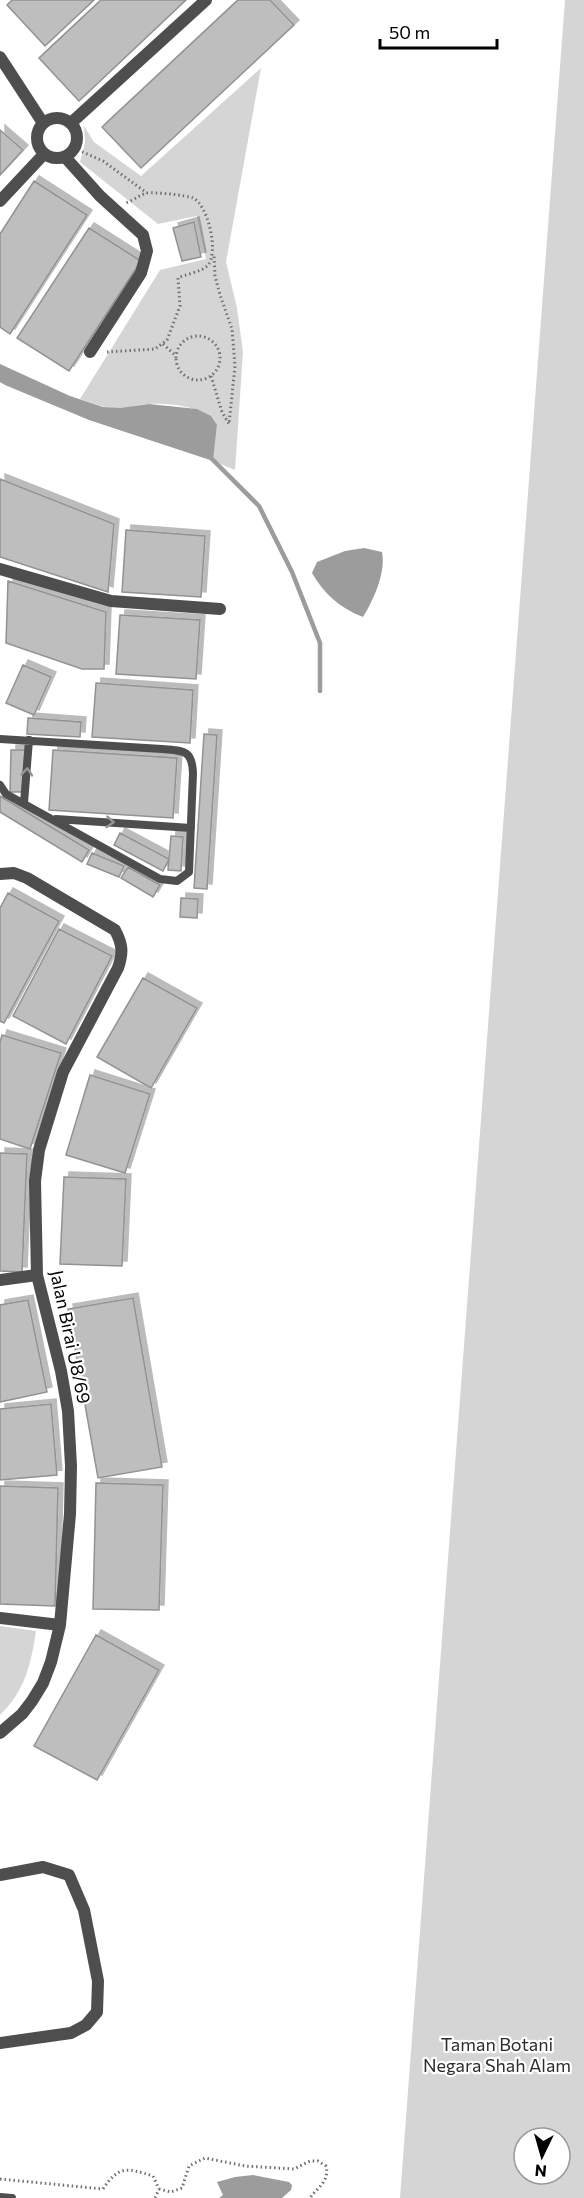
<svg xmlns="http://www.w3.org/2000/svg" width="584" height="2198" viewBox="0 0 584 2198" font-family="Commissioner,sans-serif">
	<style>
		.green { fill: #d5d5d5; fill-rule: evenodd }
		.water { fill: #9c9c9c }
		.lines { fill: none; stroke-linecap: round; stroke-linejoin: round }
		.stream { stroke: #9c9c9c; stroke-width: 4.5 }
		.building { fill: #bebebe; stroke: #929292; stroke-width: 1.5; filter: url(#shadow) }
		.path { stroke: #707070; stroke-width: 3; stroke-dasharray: 1.5 3; stroke-linecap: butt }
		.service { stroke: #4e4e4e; stroke-width: 8 }
		.minor { stroke: #4e4e4e; stroke-width: 12 }
		.oneway { stroke: #959595 }
		.labels { text-anchor: middle; stroke-width: 4.5; stroke-linejoin: round; paint-order: stroke }
		.street-label { font-size: 18px; fill: #000; stroke: #fff }
		.park-label { font-size: 18px; fill: #2c2c2c; stroke: #fff }
	</style>
	<defs>
		<filter id="shadow"><feDropShadow dx="5" dy="-5" stdDeviation="0" flood-color="#0004"/></filter>
	</defs>
	<rect width="100%" height="100%" fill="#fff"/>
	<!-- green -->
	<path class="green" d="M565 0H584V2198H400ZM524 2138H560V2174H524Z
		M261 68 226 262 237 308 243 352 235 470 213 461 217 425C204 406 171 403 149 404 140 404 130 408 121 408 107 409 94 404 80 399L160 270 206 259 197 216 158 224 80 162 85 143 84 126 94 142 141 176Z
		M0 1626 36 1631C31 1664 25 1691 0 1715Z"/>
	<!-- water -->
	<path class="water" d="M0 364 70 396 103 407 120 408 149 404 197 409 211 416 217 425 213 461 89 420 5 385 0 382Z
		M364 548 382 552C386 572 374 599 363 617 340 608 324 594 312 573L317 562 345 551Z
		M253 2175 289 2182 292 2185 291 2190 282 2198H219L223 2195 217 2182 235 2177Z"/>
	<g class="lines">
		<!-- stream -->
		<path class="stream" d="M210 457 259 506 292 572 320 643V691"/>
	</g>
	<!-- building -->
	<path class="building" d="M12 0H94L45 46 7 5Z
		M101 0H186L79 101 39 58Z
		M238 0H270L294 25 141 168 102 127Z
		M0 130 23 150 0 175Z
		M34 181 87 215 10 334 0 327V234Z
		M194 222 201 257 182 261 173 228Z
		M89 228 141 261 69 371 17 338Z
		M0 479 114 524 108 592 0 557Z
		M126 530 205 536 201 597 122 592Z
		M8 581 106 612 104 669H82L6 643Z
		M120 615 200 620 196 679 116 674Z
		M23 665 51 677 34 715 6 703Z
		M96 683 193 690 190 743 92 737Z
		M28 718 81 722 80 737 27 734Z
		M204 734 217 735 207 889 194 888Z
		M11 750H25L23 792H10Z
		M53 750 177 758 173 818 49 810Z
		M0 796 89 850 82 862 0 812Z
		M120 833 169 859 163 871 114 845Z
		M171 836 183 837 181 871 168 870Z
		M92 853 124 866 119 877 87 864Z
		M128 867 160 885 153 897 121 878Z
		M8 893 59 921 4 1023 0 1021V908Z
		M181 898 198 899 197 918 180 917Z
		M59 929 112 956 66 1044 13 1016Z
		M143 978 197 1008 151 1088 97 1057Z
		M2 1035 61 1053 30 1149 0 1139V1042Z
		M90 1075 150 1094 125 1173 66 1155Z
		M0 1153 27 1154 22 1272 0 1271Z
		M64 1177 126 1179 122 1266 60 1264Z
		M133 1298 162 1467 98 1478 68 1309Z
		M28 1300 47 1392 0 1402V1305Z
		M51 1404 57 1475 0 1480V1409Z
		M96 1483 163 1485 159 1610 93 1609Z
		M0 1486 58 1488 55 1606 0 1604Z
		M96 1635 159 1670 97 1780 34 1746Z"/>
	<g class="lines">
		<!-- path -->
		<path class="path" d="M78 150 103 161 147 193
			M176 358a22 22 0 1 1 44 0a22 22 0 1 1-44 0Z
			M163 344 175 355
			M107 352 155 349 167 340 180 306 178 278C186 274 202 272 208 265 219 252 208 205 193 198 186 195 154 192 147 193 139 195 133 201 125 203
			M211 376 222 412 229 424 235 366 232 329 220 295 215 276 214 255
			M0 2179 103 2189C119 2165 127 2168 153 2176L159 2189 155 2198
			M159 2189 171 2192 182 2188 189 2166 205 2158 245 2166 294 2169 310 2161H318L326 2166C330 2181 317 2188 310 2198"/>
		<!-- service -->
		<path class="service" d="M0 739 162 749C183 751 192 749 193 773L189 872 177 881 160 879 6 794 0 785
			M24 803 29 740
			M56 819 191 828
			M0 2197 12 2198"/>
		<!-- minor -->
		<path class="minor" d="M0 57 43 123
			M37 138a20 20 0 1 1 40 0a20 20 0 1 1-40 0Z
			M71 123 206 0
			M65 157 100 196 143 235 147 251 141 273 90 352
			M0 201 44 154
			M0 569 111 601 220 609
			M0 874 14 873 27 878 115 930C123 945 123 953 118 968L63 1072 39 1150 35 1181 37 1275 61 1371 68 1411 71 1466 70 1514 60 1625 51 1662 43 1683 32 1701 22 1714 0 1733
			M0 1280 37 1275
			M0 1618 60 1625
			M0 1875 43 1867 69 1875 84 1910 98 1981 97 2012 86 2025 71 2033 0 2043"/>
	</g>
	<!-- one-way arrows -->
	<defs><path id="oneway-chevron" d="M-2-3.5L2.5 0L-2 3.5" fill="none" stroke-width="1.6" stroke-linecap="round" stroke-linejoin="round" transform="scale(1.5)"/></defs>
	<g class="oneway">
		<use href="#oneway-chevron" transform="translate(27 772) rotate(-85)"/>
		<use href="#oneway-chevron" transform="translate(110 822) rotate(4)"/>
	</g>
	<g class="labels">
		<!-- street labels -->
		<g class="street-label">
			<text transform="translate(70 1337) rotate(78)" y="6">Jalan Birai U8/69</text>
		</g>
		<!-- park labels -->
		<g class="park-label">
			<text x="497" y="2051">Taman Botani<tspan x="497" dy="21">Negara Shah Alam</tspan></text>
		</g>
	</g>
	<!-- north arrow -->
	<g transform="translate(542 2156) rotate(185)"><circle r="28" fill="#ffffff" stroke="#999999" stroke-width="1.5"/>
	<path d="M0-4.5L10 22L0 15L-10 22Z" fill="#000000"/>
	<text y="-9" font-size="16" font-weight="bold" text-anchor="middle" fill="#000000">N</text>
	</g>
	<!-- scale -->
	<path d="M380 39v9h117v-9" fill="none" stroke="#000000" stroke-width="3"/>
	<text x="389" y="39" font-size="18" fill="#000000" stroke="#ffffff" stroke-width="4.5" paint-order="stroke">50 m</text>
</svg>
